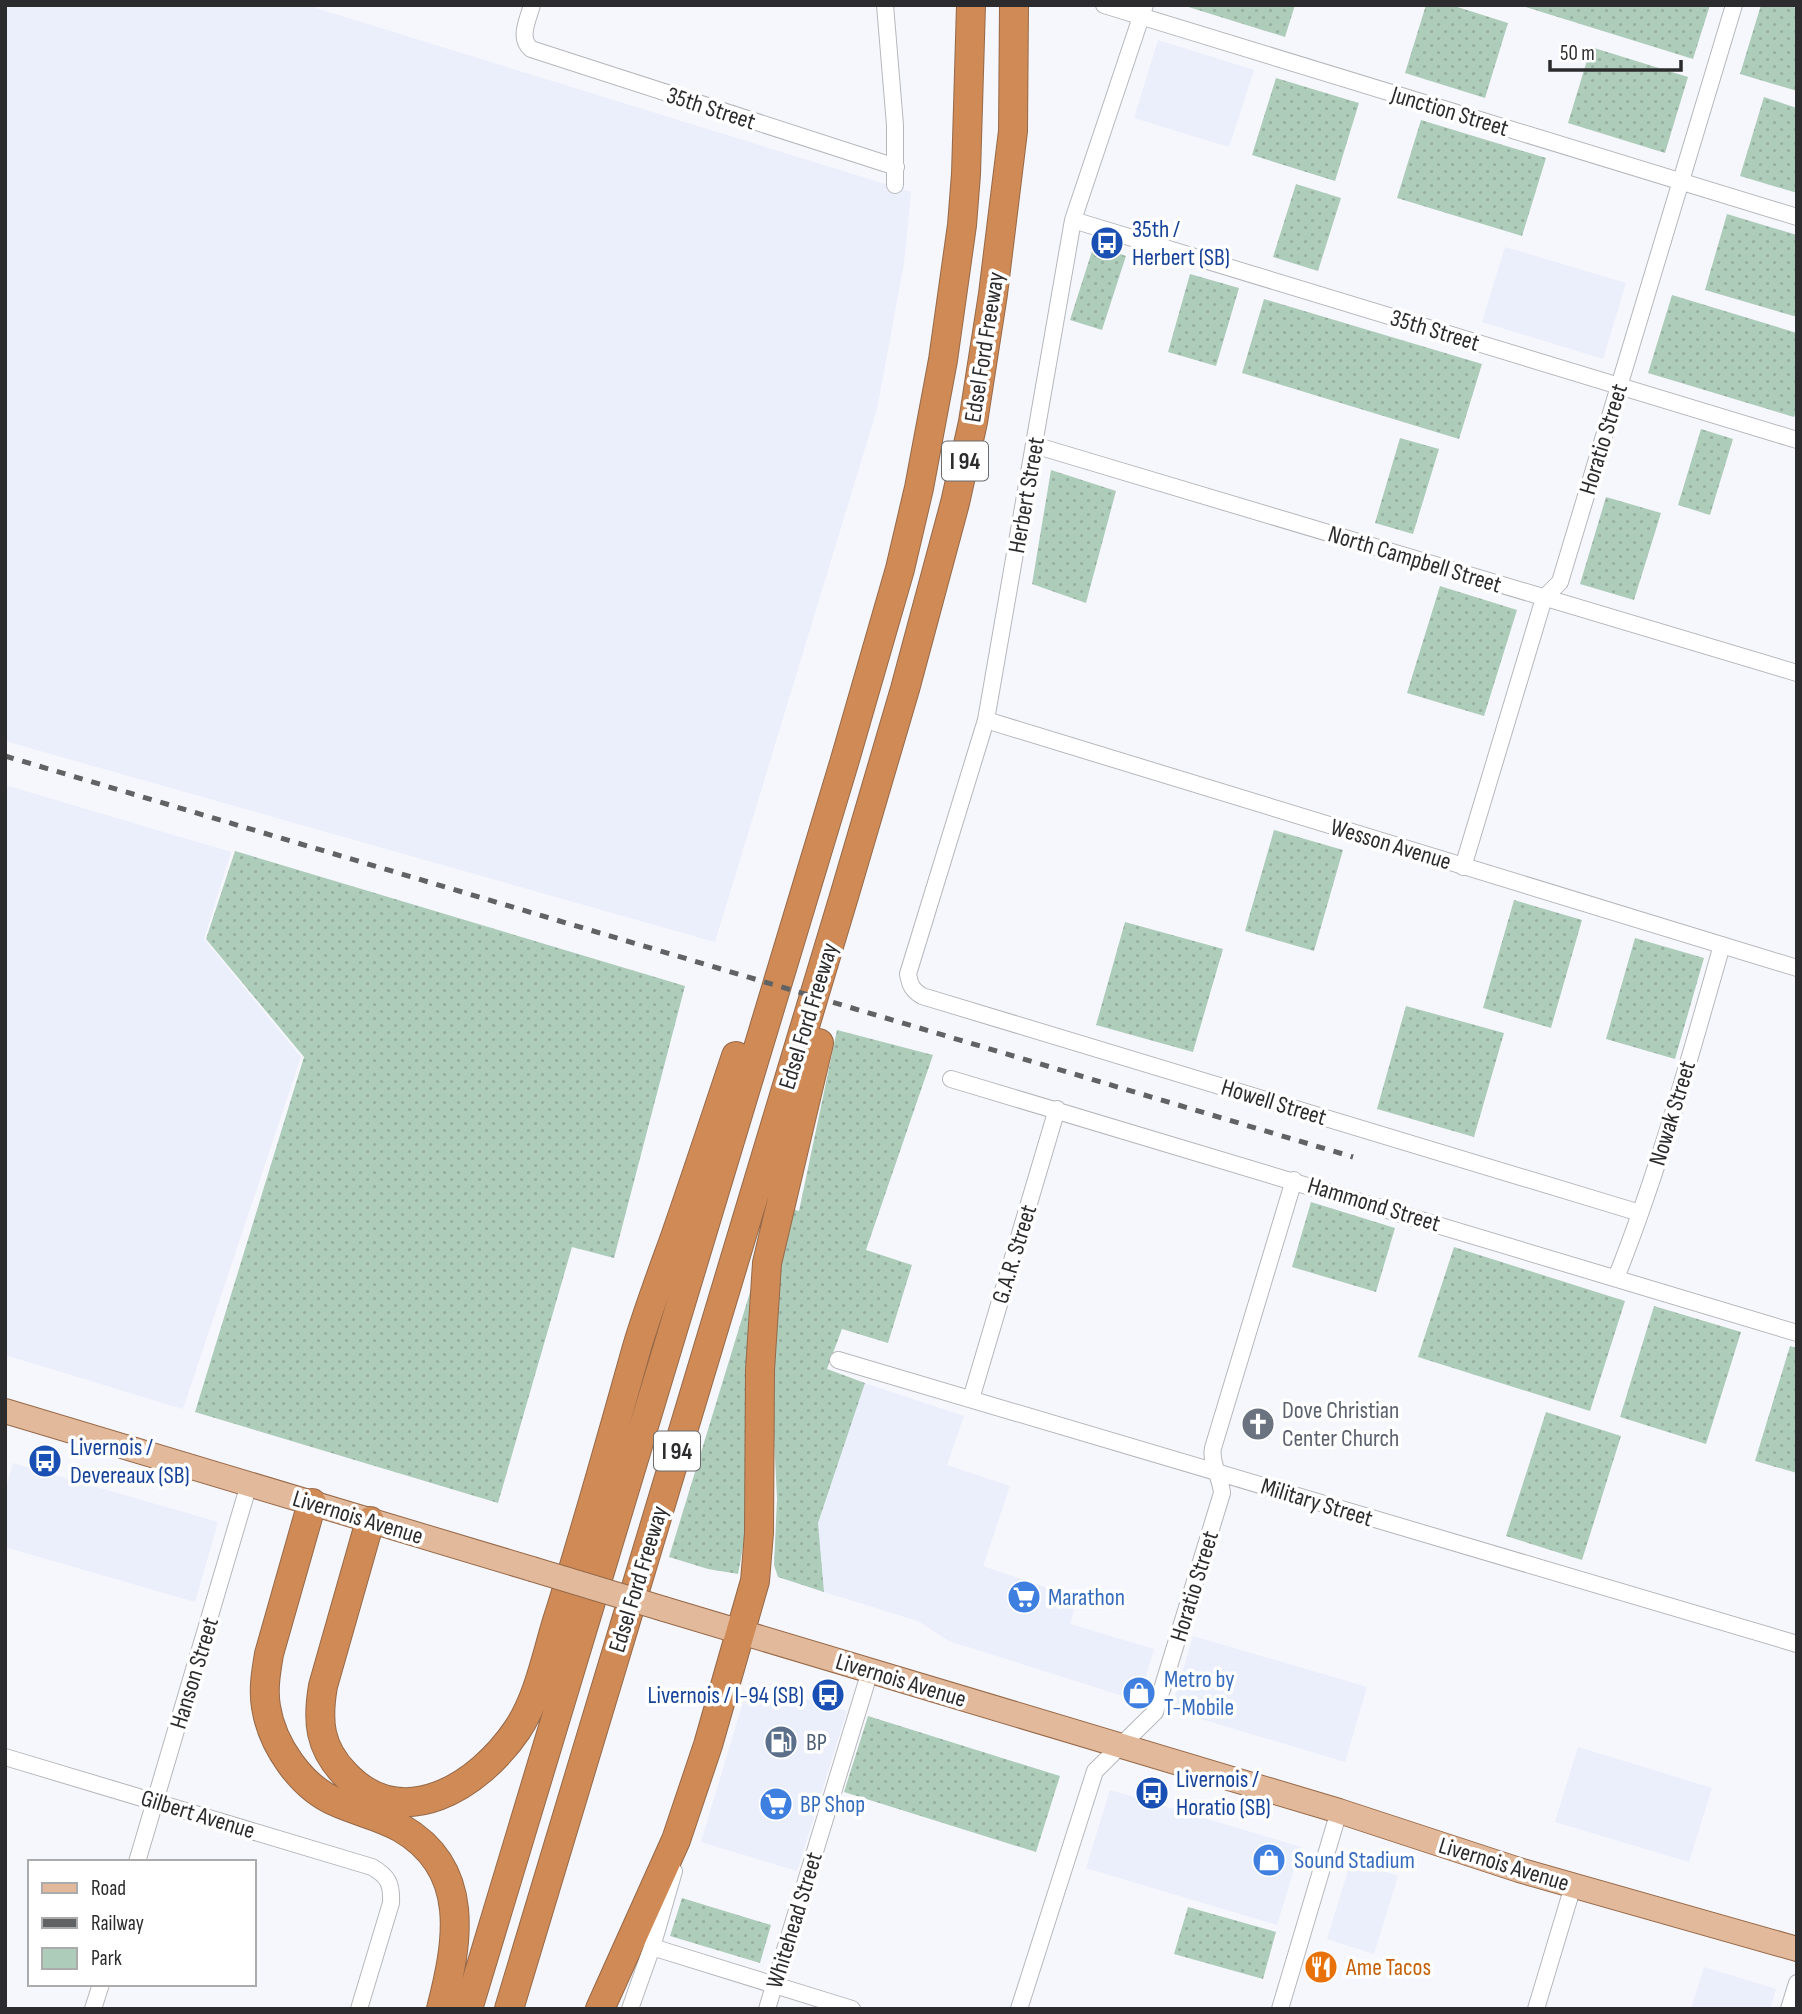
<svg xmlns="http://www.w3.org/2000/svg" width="1802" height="2014" viewBox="0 0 1802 2014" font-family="'Sofia Sans Condensed',sans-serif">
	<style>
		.built { fill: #ebeefb }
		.green { fill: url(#green-dots) }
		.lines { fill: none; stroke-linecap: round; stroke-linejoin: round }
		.minor-casing { stroke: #b6b7bc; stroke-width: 18 }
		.primary-casing { stroke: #966948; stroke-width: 26 }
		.motorway-casing { stroke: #966948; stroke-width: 30 }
		.minor { stroke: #fff; stroke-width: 16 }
		.primary { stroke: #e2b99a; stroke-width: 24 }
		.motorway { stroke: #cf8a56; stroke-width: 28 }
		.rail { stroke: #616264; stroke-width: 5; stroke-dasharray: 9 9; stroke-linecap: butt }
		.primary-bridge-casing { stroke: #966948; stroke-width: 26; stroke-linecap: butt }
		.primary-bridge { stroke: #e2b99a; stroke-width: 24 }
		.labels { text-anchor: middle; stroke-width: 7; stroke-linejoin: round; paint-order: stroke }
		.shield { fill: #fff; stroke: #6b6b6d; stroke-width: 2 }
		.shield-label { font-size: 23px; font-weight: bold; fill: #2c2c2e }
		.street-label { font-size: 24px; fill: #2c2c2e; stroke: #fff }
		.transit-label { font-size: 24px; fill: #164399; stroke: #fff; text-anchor: start }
		.worship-label { font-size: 24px; fill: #5b616d; stroke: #fff; text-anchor: start }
		.shop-label { font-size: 24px; fill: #366cbe; stroke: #fff; text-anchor: start }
		.service-label { font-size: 24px; fill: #4e5e75; stroke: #fff; text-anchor: start }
		.food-label { font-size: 24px; fill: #c56008; stroke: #fff; text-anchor: start }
	</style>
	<defs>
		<pattern id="green-dots" width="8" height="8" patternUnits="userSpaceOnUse" patternTransform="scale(1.75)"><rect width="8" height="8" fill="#aeccba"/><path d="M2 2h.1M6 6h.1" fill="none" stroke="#96afa0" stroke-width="1.8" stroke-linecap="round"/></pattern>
	</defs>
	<rect width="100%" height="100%" fill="#f6f7fc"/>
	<!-- built -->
	<path class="built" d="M5 5H306L911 192 904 263 877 409 715 942 5 741Z
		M1158 40 1254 70 1229 147 1134 118Z
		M1505 247 1626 283 1603 359 1482 322Z
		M5 785 231 852 204 939 301 1057 183 1409 5 1355Z
		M865 1383 964 1416 947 1465 1010 1486 983 1566 1077 1598 1070 1624 1154 1649 1139 1701 949 1641 918 1621 824 1592 818 1523Z
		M13 1463 218 1522 195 1602 5 1547V1491Z
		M1193 1636 1367 1687 1345 1762 1171 1710Z
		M749 1682 847 1711 797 1871 701 1842Z
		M1578 1747 1712 1788 1689 1862 1555 1822Z
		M1110 1790 1301 1847 1277 1925 1086 1868Z
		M1351 1861 1398 1876 1374 1954 1327 1939Z
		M1704 1967 1776 1989 1770 2009H1691Z"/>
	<!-- green -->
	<path class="green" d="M1182 5H1295L1285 37Z
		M1426 5H1451L1508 23 1485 98 1405 73Z
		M1519 5H1710L1693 59Z
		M1761 5H1787L1797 8V91L1740 74Z
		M1591 47 1688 77 1665 153 1568 123Z
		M1276 78 1359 103 1335 181 1252 155Z
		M1764 97 1797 108V193L1740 176Z
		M1421 120 1546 158 1522 236 1397 198Z
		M1296 184 1341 198 1318 271 1273 257Z
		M1727 214 1797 235V317L1705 290Z
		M1094 245 1126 256 1102 330 1070 320Z
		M1190 274 1239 288 1216 366 1168 352Z
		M1672 295 1797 333V409L1794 417 1648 373Z
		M1264 299 1482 364 1459 439 1242 373Z
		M1701 429 1733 439 1710 515 1678 505Z
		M1400 438 1439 449 1413 534 1375 523Z
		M1051 470 1116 491 1086 603 1032 584Z
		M1606 497 1661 513 1634 600 1580 584Z
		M1440 586 1517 610 1484 716 1407 693Z
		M1274 830 1343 850 1314 951 1245 931Z
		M235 851 685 986 614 1258 572 1247 498 1503 195 1412 304 1057 206 939Z
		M1514 900 1582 920 1551 1028 1483 1008Z
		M1125 922 1223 949 1193 1052 1096 1025Z
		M1635 938 1704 958 1675 1059 1606 1039Z
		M1406 1006 1504 1033 1474 1137 1377 1109Z
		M837 1030 933 1055 866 1250 912 1265 888 1343 842 1329 827 1369 865 1383 818 1523 824 1592 778 1577 774 1565 777 1499 772 1394 777 1277 792 1209 799 1211Z
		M1311 1202 1395 1228 1376 1292 1292 1267Z
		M1454 1247 1625 1301 1590 1411 1418 1357Z
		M751 1289H754C752 1384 757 1481 738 1574L708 1569 669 1557Z
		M1654 1306 1741 1332 1706 1444 1620 1417Z
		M1790 1346 1797 1348V1473L1755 1461Z
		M1546 1412 1621 1436 1582 1560 1506 1536Z
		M868 1716 1060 1776 1036 1852 844 1792Z
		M682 1898 771 1925 760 1963 670 1936Z
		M1188 1907 1276 1932 1263 1979 1174 1954Z"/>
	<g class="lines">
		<defs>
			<path id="minor" d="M532 5C528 20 518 38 531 49L896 167
				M885 5 895 125V185
				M1104 5 1797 217
				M1145 5 1073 220 986 720 908 974C910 985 912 990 922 996L1640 1213
				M1073 220 1797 440
				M1034 445 1797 673
				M986 720 1797 968
				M1463 867 1544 598 1560 582 1734 5
				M951 1079 1797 1333
				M1616 1278C1659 1170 1690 1057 1722 945
				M838 1360 1797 1644
				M971 1399 1057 1109
				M5 1757 372 1867C388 1876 392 1884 391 1903L359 2009
				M137 1862 249 1484
				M652 1947 852 2009
				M93 2009 101 1984
				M630 2009 652 1947 674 1871
				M767 2009 870 1671
				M1019 2009 1095 1771 1155 1712 1222 1493C1221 1478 1210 1463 1213 1448L1294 1180
				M1280 2009 1339 1811
				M1536 2009 1573 1886
				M1789 2009 1797 1983"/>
			<path id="primary" d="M5 1411 532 1569
				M664 1609 1339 1811 1519 1870 1797 1949"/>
			<path id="motorway" d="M312 1503 269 1654C266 1672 263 1689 266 1707 272 1745 301 1787 336 1802 358 1812 380 1816 401 1828 472 1869 458 1943 441 2009
				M370 1521 323 1686C317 1721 319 1747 345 1774 402 1835 479 1786 517 1730 538 1699 546 1657 557 1621 586 1530 611 1439 637 1347 648 1310 662 1273 675 1237 696 1177 716 1116 736 1056
				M468 2009 844 763 900 569 919 488 943 360 962 225 966 174 971 5
				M509 2009 845 893 905 689 955 503 973 422 993 294 1013 131 1014 5
				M600 2009 676 1840 708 1745 755 1581 759 1533 760 1370 767 1263 819 1043"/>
		</defs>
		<!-- minor casing -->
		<use href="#minor" class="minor-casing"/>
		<!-- primary casing -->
		<use href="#primary" class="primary-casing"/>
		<!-- motorway casing -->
		<use href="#motorway" class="motorway-casing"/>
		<!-- minor -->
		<use href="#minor" class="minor"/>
		<!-- primary -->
		<use href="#primary" class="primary"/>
		<!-- motorway -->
		<use href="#motorway" class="motorway"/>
		<!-- rail -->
		<path class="rail" d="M5 756 1353 1157"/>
		<defs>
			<path id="primary-bridge" d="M532 1569 664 1609"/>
		</defs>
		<!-- primary-bridge casing -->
		<use href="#primary-bridge" class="primary-bridge-casing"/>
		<!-- primary-bridge -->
		<use href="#primary-bridge" class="primary-bridge"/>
	</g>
	<!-- icons -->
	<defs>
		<symbol id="bus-disc" viewBox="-11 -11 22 22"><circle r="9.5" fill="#1a4fb4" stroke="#fff"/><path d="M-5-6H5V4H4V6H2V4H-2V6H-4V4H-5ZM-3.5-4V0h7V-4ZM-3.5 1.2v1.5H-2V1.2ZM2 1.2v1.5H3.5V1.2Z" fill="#fff"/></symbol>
		<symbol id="church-disc" viewBox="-11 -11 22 22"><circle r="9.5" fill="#6b7280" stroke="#fff"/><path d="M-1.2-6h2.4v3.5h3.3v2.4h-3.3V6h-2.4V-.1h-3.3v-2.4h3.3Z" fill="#fff"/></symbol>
		<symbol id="supermarket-disc" viewBox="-11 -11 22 22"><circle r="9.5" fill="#3f7fe0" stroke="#fff"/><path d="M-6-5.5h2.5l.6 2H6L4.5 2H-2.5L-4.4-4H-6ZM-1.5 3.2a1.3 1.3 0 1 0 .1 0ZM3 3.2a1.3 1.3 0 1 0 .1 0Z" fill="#fff"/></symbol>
		<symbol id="shop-disc" viewBox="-11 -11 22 22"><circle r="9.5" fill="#3f7fe0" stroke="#fff"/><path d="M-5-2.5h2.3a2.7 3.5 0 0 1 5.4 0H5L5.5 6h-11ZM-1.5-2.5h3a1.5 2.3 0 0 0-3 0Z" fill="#fff"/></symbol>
		<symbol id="fuel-disc" viewBox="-11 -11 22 22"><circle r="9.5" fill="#5c6f8a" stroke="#fff"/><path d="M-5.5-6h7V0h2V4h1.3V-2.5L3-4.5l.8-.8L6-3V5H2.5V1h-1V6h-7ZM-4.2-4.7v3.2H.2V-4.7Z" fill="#fff"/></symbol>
		<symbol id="restaurant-disc" viewBox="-11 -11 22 22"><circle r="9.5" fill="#e8710a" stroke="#fff"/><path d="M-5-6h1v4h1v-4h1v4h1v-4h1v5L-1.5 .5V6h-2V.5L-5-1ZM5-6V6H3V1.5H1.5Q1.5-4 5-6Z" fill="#fff"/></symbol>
	</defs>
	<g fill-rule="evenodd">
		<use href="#bus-disc" x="1088" y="224" width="38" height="38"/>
		<use href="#church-disc" x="1239" y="1405" width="38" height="38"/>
		<use href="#bus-disc" x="26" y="1442" width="38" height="38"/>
		<use href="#supermarket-disc" x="1005" y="1578" width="38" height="38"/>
		<use href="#shop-disc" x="1120" y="1674" width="38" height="38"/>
		<use href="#bus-disc" x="809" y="1676" width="38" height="38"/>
		<use href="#fuel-disc" x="762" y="1723" width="38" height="38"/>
		<use href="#bus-disc" x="1133" y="1774" width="38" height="38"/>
		<use href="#supermarket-disc" x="757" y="1785" width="38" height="38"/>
		<use href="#shop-disc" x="1250" y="1841" width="38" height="38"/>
		<use href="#restaurant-disc" x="1302" y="1948" width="38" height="38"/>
	</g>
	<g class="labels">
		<!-- shield labels -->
		<g class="shield">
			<rect x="942" y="441.5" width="46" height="39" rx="5"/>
			<rect x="654" y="1431.5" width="46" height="39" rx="5"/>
		</g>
		<g class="shield-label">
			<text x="965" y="469">I 94</text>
			<text x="677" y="1459">I 94</text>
		</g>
		<!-- street labels -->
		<g class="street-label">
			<text transform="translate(711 108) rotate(18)" y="8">35th Street</text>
			<text transform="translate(1450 111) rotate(17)" y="8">Junction Street</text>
			<text transform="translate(1435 330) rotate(17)" y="8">35th Street</text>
			<text transform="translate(984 347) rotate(-81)" y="8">Edsel Ford Freeway</text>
			<text transform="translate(1603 439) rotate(-73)" y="8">Horatio Street</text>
			<text transform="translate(1026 495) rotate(-80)" y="8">Herbert Street</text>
			<text transform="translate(1415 559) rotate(17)" y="8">North Campbell Street</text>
			<text transform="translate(1391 844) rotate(17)" y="8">Wesson Avenue</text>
			<text transform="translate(808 1016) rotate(-73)" y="8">Edsel Ford Freeway</text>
			<text transform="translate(1274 1102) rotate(17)" y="8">Howell Street</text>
			<text transform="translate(1672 1113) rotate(-73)" y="8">Nowak Street</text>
			<text transform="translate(1374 1204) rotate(17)" y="8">Hammond Street</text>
			<text transform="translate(1014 1254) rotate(-73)" y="8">G.A.R. Street</text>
			<text transform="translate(1317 1502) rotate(17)" y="8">Military Street</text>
			<text transform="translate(358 1517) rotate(17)" y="8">Livernois Avenue</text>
			<text transform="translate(638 1579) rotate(-73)" y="8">Edsel Ford Freeway</text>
			<text transform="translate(1194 1586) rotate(-73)" y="8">Horatio Street</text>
			<text transform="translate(194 1673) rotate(-73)" y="8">Hanson Street</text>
			<text transform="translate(901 1680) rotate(17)" y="8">Livernois Avenue</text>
			<text transform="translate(198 1814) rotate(17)" y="8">Gilbert Avenue</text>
			<text transform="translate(1504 1864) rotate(17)" y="8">Livernois Avenue</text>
			<text transform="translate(794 1920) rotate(-73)" y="8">Whitehead Street</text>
		</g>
		<!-- transit labels -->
		<g class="transit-label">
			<text x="1132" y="237">35th /<tspan x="1132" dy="28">Herbert (SB)</tspan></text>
			<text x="70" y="1455">Livernois /<tspan x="70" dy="28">Devereaux (SB)</tspan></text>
			<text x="804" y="1703" text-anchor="end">Livernois / I-94 (SB)</text>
			<text x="1176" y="1787">Livernois /<tspan x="1176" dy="28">Horatio (SB)</tspan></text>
		</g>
		<!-- worship labels -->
		<g class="worship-label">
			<text x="1282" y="1418">Dove Christian<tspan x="1282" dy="28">Center Church</tspan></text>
		</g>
		<!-- shop labels -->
		<g class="shop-label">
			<text x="1048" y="1605">Marathon</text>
			<text x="1164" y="1687">Metro by<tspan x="1164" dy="28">T-Mobile</tspan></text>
			<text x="800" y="1812">BP Shop</text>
			<text x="1294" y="1868">Sound Stadium</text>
		</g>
		<!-- service labels -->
		<g class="service-label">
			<text x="806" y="1750">BP</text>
		</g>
		<!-- food labels -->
		<g class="food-label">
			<text x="1346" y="1975">Ame Tacos</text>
		</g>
	</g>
	<!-- border -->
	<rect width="1802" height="2014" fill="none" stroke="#2c2c2e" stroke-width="14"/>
	<!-- legend -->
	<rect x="28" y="1860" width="228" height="126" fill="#ffffff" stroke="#ababab" stroke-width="2"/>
	<rect x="42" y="1883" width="35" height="10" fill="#e2b99a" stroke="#ababab" stroke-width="2"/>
	<text x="91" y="1895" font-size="21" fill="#2c2c2e">Road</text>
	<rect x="42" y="1918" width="35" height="10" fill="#616264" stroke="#ababab" stroke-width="2"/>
	<text x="91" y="1930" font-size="21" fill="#2c2c2e">Railway</text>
	<rect x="42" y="1948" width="35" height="21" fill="#aeccba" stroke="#ababab" stroke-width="2"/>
	<text x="91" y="1965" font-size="21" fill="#2c2c2e">Park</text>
	<!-- scale -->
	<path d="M1550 60v10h131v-10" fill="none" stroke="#2c2c2e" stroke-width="3.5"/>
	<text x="1560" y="60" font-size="21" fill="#2c2c2e" stroke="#ffffff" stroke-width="5" paint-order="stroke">50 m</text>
</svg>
